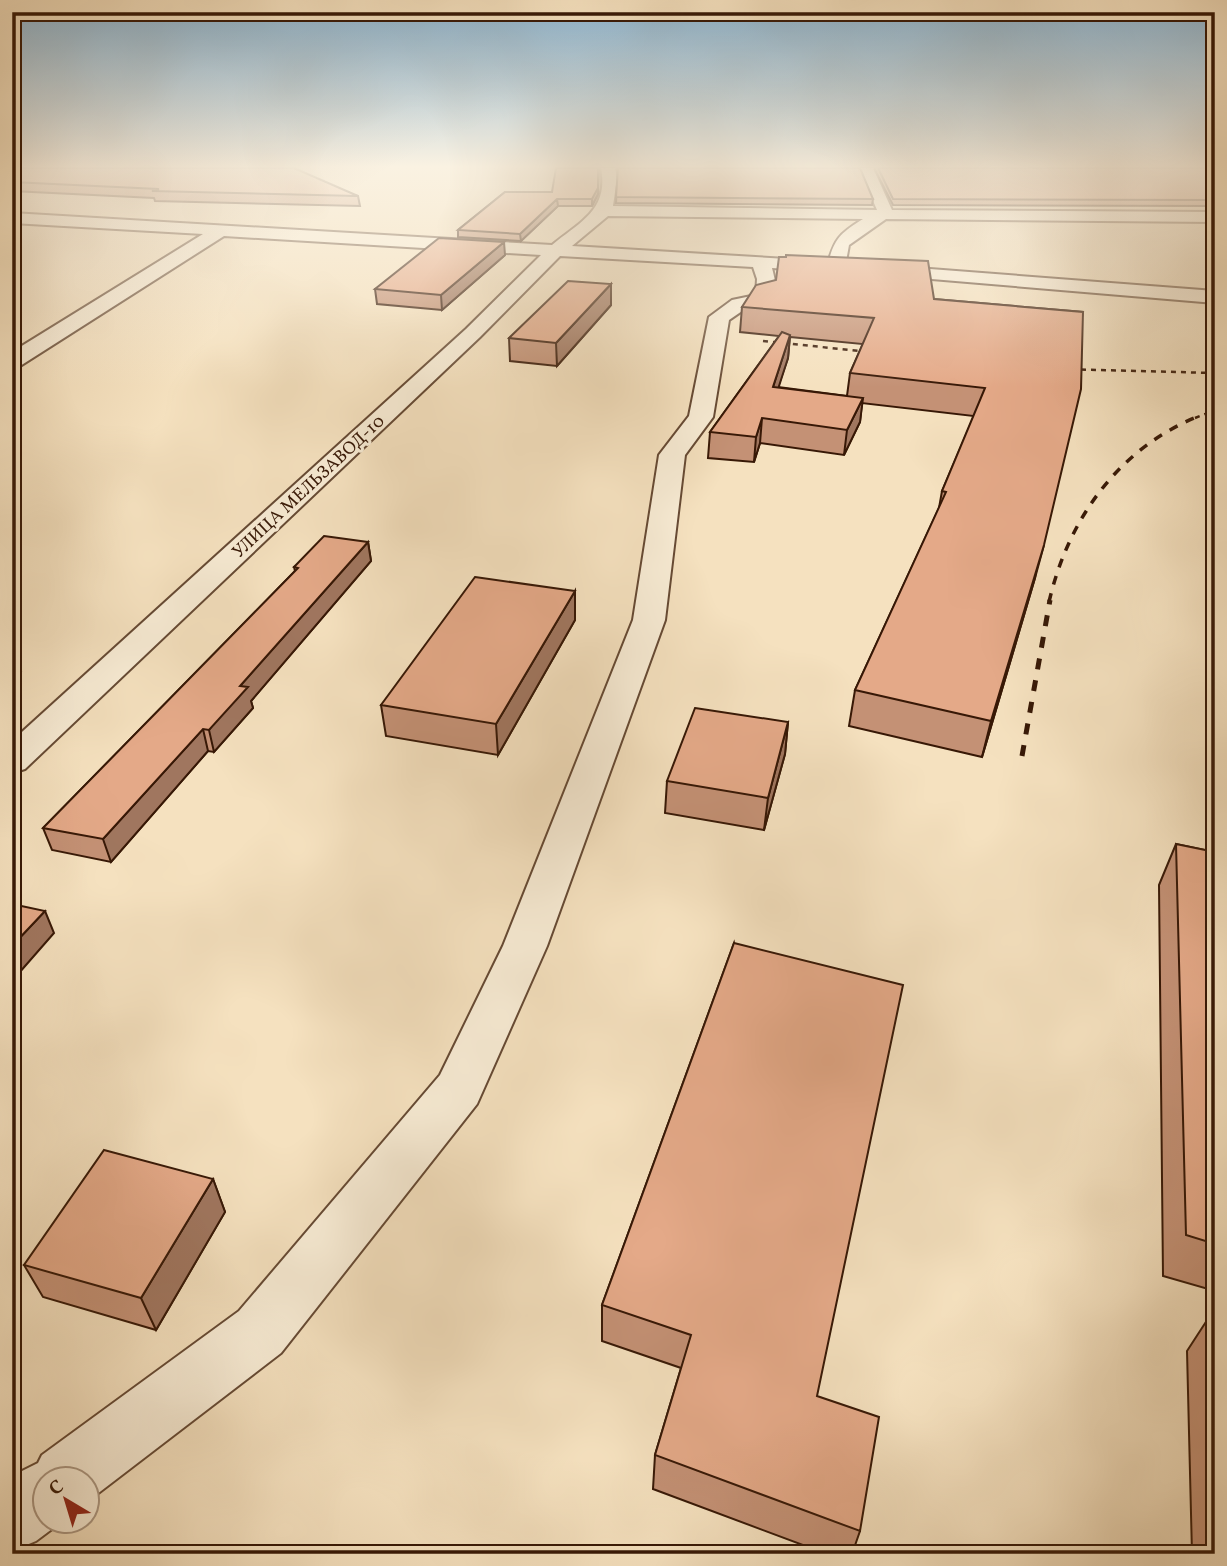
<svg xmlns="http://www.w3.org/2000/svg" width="1227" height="1566" viewBox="0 0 1227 1566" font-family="Vollkorn,serif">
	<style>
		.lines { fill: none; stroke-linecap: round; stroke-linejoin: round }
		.minor-casing { stroke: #664a34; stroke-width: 4 }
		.minor { fill: #f8ecd5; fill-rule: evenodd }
		.rail-far2 { stroke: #371806; stroke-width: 2.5; stroke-dasharray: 5 5; stroke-linecap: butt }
		.rail-far1 { stroke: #371806; stroke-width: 3.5; stroke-dasharray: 9 9; stroke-linecap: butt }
		.rail { stroke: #371806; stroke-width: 5; stroke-dasharray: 11 11; stroke-linecap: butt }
		.wall { fill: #c49175; stroke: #371806; stroke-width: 2; fill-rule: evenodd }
		.shaded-wall { fill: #a0765f; stroke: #371806; stroke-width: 2 }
		.building { fill: #e4a988; stroke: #371806; stroke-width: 2 }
		.labels { text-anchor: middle; stroke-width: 6; stroke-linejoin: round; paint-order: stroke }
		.far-street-label { font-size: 18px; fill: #371806; stroke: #f8ecd5 }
	</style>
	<rect width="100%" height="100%" fill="#f5e1bf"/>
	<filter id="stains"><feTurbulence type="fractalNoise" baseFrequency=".00286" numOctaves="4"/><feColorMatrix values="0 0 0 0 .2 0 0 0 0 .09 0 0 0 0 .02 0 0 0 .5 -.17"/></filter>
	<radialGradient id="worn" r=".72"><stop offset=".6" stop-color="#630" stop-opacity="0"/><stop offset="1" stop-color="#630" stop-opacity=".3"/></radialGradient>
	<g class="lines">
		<defs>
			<path id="minor" d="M601 168H615L617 178 613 206 877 210 859 168H873L892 210 1215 212V222L886 219 849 245 845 267 836 272 827 267C834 239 839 234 863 219L608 216 572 246 787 259 796 264 787 269 772 268C775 279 778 293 772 303L745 309 729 320 713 417 685 455 665 620 547 946 477 1104 281 1353 88 1501V1478H46V1520H64L36 1541 12 1551V1476L38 1463 42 1455 239 1311 440 1075 503 946 633 620 659 455 689 416 709 317 732 300 756 295 757 279 753 267 560 256 480 337 25 769 12 773V741L466 329 541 255 224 236 20 366 12 367V352L203 234 12 223V213L552 245C580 222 609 210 601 168Z
				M878 265 1215 291V303L872 274 869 270 872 266Z"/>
		</defs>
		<!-- minor casing -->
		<use href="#minor" class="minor-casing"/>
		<!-- minor -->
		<use href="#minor" class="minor"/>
		<!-- rail-far2 -->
		<path class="rail-far2" d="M763 341 880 353
			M1061 369 1215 373
			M1195 418 1215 410"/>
		<!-- rail-far1 -->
		<path class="rail-far1" d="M1049 602C1068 519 1119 448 1199 416"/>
		<!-- rail -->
		<path class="rail" d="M1022 756 1050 600"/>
	</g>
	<!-- wall -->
	<path class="wall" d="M12 168 358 196 360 206 155 201 154 198 12 191Z
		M618 168 873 199 872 205 616 203Z
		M874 168H1215V206L893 205Z
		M505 192 598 194 592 206H558L521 241 458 237V230Z
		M505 255 442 310 377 304 375 289Z
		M611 284V305L557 366 510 361 509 338Z
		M934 299 1083 312 1035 578 982 757 849 726 855 690 939 508 942 491 974 416 862 403 860 422 844 455 760 443 754 462 708 458 710 432 779 336 740 332 742 307ZM790 337 863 344 850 373 847 396 778 387 788 358Z
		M368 542 371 561 251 701 253 708 214 752 208 751 111 862 52 850 43 828 295 571 294 567Z
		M575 591V620L498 755 386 736 381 705Z
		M788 722 785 754 764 830 665 813 667 781Z
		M1176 844 1215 852V1291L1163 1276 1159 885Z
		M734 943 817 1396 860 1531 852 1554H827L653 1489 655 1455 681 1368 602 1341V1305Z
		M213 1179 225 1212 156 1330 43 1297 24 1265Z
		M1213 1311 1215 1312V1554H1192L1187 1351Z"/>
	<!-- shaded-wall -->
	<path class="shaded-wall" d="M599 168 598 194 592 206V199Z
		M557 199 558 206 521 241 520 234Z
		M504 242 505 255 442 310 441 295Z
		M611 284V305L557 366 556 343Z
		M790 335 788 358 771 411 773 387Z
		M863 398 860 422 844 455 847 430Z
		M762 418 760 443 754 462 756 437Z
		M368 542 371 561 251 701 253 708 214 752 209 730 240 686Z
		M1044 545 1035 578 982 757 991 721Z
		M575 591V620L498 755 496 724Z
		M13 650 21 671 12 678V651Z
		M788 722 785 754 764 830 768 798Z
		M203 729 208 751 111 862 103 839Z
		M45 911 54 933 12 981V946Z
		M213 1179 225 1212 156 1330 141 1298Z"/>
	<!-- building -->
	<path class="building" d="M12 168H294L358 196 152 191 159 189 12 182Z
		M556 168H598V188L592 199H557L520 234 458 230 505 192H552Z
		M618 168H860L873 199 616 197Z
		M878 168H1215V200L893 199Z
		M439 238 504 242 441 295 375 289Z
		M786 255 928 261 934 299 1083 312 1081 389 1044 545 991 721 855 690 946 492 942 491 985 388 850 373 874 318 742 307 756 285 776 280 779 257H786Z
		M568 281 611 284 556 343 509 338Z
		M782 332 790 335 773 387 863 398 847 430 762 418 756 437 710 432Z
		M324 536 368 542 240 686 248 687 209 730 203 729 103 839 43 828 298 568 294 567Z
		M475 577 575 591 496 724 381 705Z
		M695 708 788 722 768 798 667 781Z
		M1176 844 1215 852V1244L1186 1235Z
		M12 904 45 911 12 946Z
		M734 943 903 985 817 1396 879 1417 860 1531 655 1455 691 1335 602 1305Z
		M104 1150 213 1179 141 1298 24 1265Z
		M1213 1311 1215 1312V1364Z"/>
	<!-- sky -->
	<linearGradient id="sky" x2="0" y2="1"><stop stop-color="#8bb7d6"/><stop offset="0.43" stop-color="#faf2e2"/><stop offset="1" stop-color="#faf2e2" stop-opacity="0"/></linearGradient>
	<rect width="1227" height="387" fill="url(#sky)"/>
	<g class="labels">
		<!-- far-street labels -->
		<g class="far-street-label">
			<text transform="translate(308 486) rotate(-43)" y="6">УЛИЦА МЕЛЬЗАВОД-10</text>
		</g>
	</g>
	<!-- margin -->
	<rect width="1227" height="1566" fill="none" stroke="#f5e1bf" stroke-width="42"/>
	<rect x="14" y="14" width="1199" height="1538" fill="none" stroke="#371806" stroke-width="3.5"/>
	<rect x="21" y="21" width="1185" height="1524" fill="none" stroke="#371806" stroke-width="2"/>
	<!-- north arrow -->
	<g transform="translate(66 1500) rotate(322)"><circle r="33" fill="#f8ecd5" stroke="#ab9782" stroke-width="2"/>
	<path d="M0-5L12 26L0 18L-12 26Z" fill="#8f2418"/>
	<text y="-10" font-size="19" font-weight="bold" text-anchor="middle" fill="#371806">С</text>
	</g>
	<rect width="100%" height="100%" filter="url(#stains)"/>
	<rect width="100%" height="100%" fill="url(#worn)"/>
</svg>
